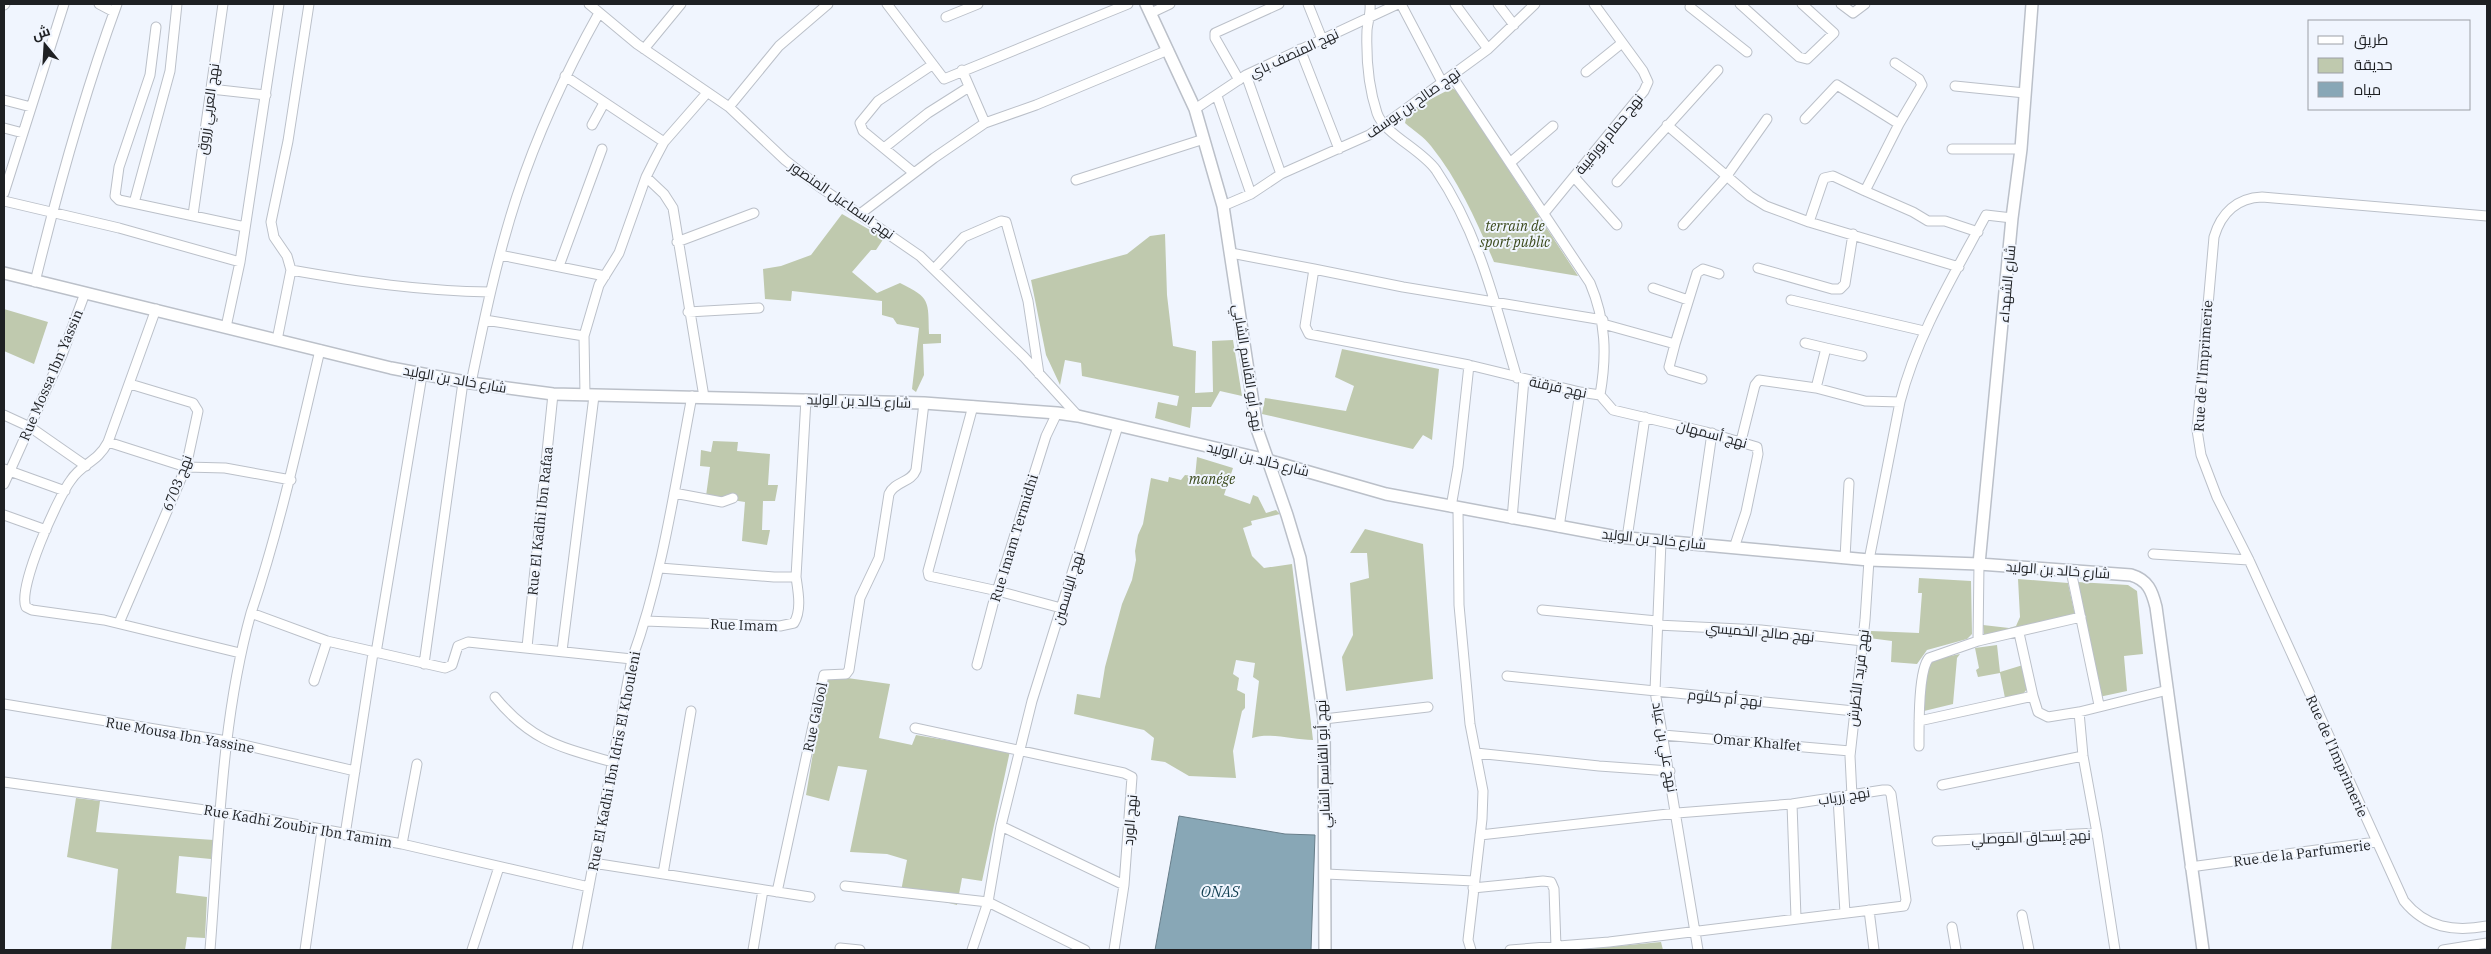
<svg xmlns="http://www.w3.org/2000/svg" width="2491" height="954" viewBox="0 0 2491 954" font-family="'IBM Plex Serif',Cairo,serif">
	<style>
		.green { fill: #bfc9ae }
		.water { fill: #88a7b6; stroke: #687e8a }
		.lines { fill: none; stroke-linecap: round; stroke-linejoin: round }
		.minor-casing { stroke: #bbc0c9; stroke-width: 11 }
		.tertiary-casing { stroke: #bbc0c9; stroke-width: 14 }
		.minor { stroke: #fff; stroke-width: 9 }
		.tertiary { stroke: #fff; stroke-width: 11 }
		.labels { text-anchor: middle; stroke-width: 4; stroke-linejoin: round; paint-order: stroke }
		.street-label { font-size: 14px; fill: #1e2023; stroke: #f0f5fe }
		.park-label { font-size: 14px; font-style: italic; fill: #3a491b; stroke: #f0f5fe }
		.water-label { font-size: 15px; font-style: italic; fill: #0e3c4e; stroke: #f0f5fe }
	</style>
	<rect width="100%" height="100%" fill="#f0f5fe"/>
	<!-- green -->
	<path class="green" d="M1452 88 1457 91 1578 276 1494 262C1477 222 1459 181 1431 146 1424 137 1413 130 1405 123L1408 111Z
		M842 214 884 238 876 250H871L852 272 877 293 900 283C931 298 928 301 929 334H941V343L923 344 924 375 916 392 912 389 919 328 897 324 893 318 882 315V301L792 291 791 301 765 299 763 269 781 266 811 255Z
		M1165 234 1167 295 1173 346 1196 351 1195 393 1213 392 1212 341 1233 340 1242 396 1220 391 1211 407H1192L1190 428 1155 418 1158 402 1177 406 1179 396 1082 376 1081 363 1065 360 1060 385 1046 355 1031 280 1127 254 1150 236Z
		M4 309 48 322 34 364 4 351Z
		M1342 349 1439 369 1432 440 1423 435 1413 449 1262 414 1265 398 1346 411 1354 386 1335 377Z
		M713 441 738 442 737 451 770 454 768 485H778L775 501H763L762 530H770L767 545 742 541 745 502 706 496 710 467 700 466 701 450 711 452Z
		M1197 457 1233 468 1224 495 1250 504 1253 495 1258 497 1266 513 1276 510 1280 514 1251 521 1252 525 1243 528 1252 556 1264 568 1292 564 1313 740C1293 740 1271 732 1252 738L1259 681 1253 677 1255 663 1236 660 1233 674 1239 678 1237 690 1245 694V708L1242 711 1233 751 1236 778 1189 776 1165 762 1151 760 1154 738 1144 730 1074 714 1077 694 1100 698 1105 667 1122 604 1132 580 1136 560 1135 551 1138 535 1143 524 1151 478 1168 482 1169 477 1181 480 1185 475 1193 476 1194 488Z
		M1365 529 1423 544 1433 679 1346 691 1342 657 1353 635 1350 583 1369 578 1367 553H1350Z
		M1919 578 1971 581 1972 634 1967 639 1927 650 1917 664 1891 662 1892 641 1869 638 1871 631 1919 633 1922 593H1918Z
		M2018 579 2068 583 2075 615 1984 635 1983 625 2009 628 2016 626 2020 617Z
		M2077 582 2128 585 2137 591 2143 654 2124 656 2127 691 2099 697Z
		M1997 645 2000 672 2023 665 2027 689 2023 694 2005 698 2000 673 1978 677 1976 670 1979 668 1975 648Z
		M1960 654 1957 658 1953 704 1924 711V681L1931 660Z
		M826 675 890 684 879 738 912 745 916 735 1010 751 982 881 962 878 957 905 901 891 907 860 887 854 850 852 867 770 838 766 829 801 806 795Z
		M76 798 100 801 96 832 214 840 211 859 179 856 176 893 207 897 205 938 187 937 185 950H111L118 869 67 857Z
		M1661 942 1663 950H1576Z"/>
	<!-- water -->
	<path class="water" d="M1179 816 1285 834 1315 835 1311 950H1155Z"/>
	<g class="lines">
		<defs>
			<path id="minor" d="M99 4 114 12
				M589 4 637 44 729 107 785 160 817 185 920 256 1024 357 1078 416
				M887 4 944 79 1128 4
				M1308 4 1322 39
				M1370 4C1371 12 1368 21 1367 30 1366 58 1368 86 1377 113 1384 134 1421 149 1436 170 1480 235 1495 304 1517 378
				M1401 4 1442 82
				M1455 4 1488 49
				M1498 4 1514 25
				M1740 4 1799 57 1807 59 1834 33 1802 4
				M1841 4 1853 13 1865 4
				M4 5 5 4
				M1690 7 1747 52
				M1151 13 1170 4
				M946 17 978 4
				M156 27 150 75 119 167 115 196 119 200 245 227
				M644 49 681 4
				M1300 49 1339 149
				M962 70 985 123
				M1586 72 1622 43
				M1246 75 1281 174
				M565 76 664 142
				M1239 80 1215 38V33L1279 4
				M1955 86 2025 93
				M211 89 266 95
				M1217 96 1251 194
				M4 100 31 107
				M729 107 779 46 828 4
				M1195 109 1246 75 1398 4
				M1805 119 1837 85 1899 124 1922 85 1919 79 1895 63
				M1899 124 1865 191 1913 212 1928 221H1945L1978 232
				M592 125 604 103
				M1667 125 1750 196 1766 206 1809 222
				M4 128 23 133
				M884 148 928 113 969 87
				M1952 149H2021
				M1511 162 1553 126
				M914 173 863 131 860 123 878 101 932 65
				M646 177 664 194 673 208 704 397
				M1574 177 1617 225
				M1076 180 1204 139
				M1617 182 1718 70
				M1865 191 1833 176 1824 178 1809 222 1959 267
				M4 193 64 4
				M4 201 119 228 240 262
				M134 203 170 71 177 4
				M1223 206 1251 194 1281 174 1369 135 1384 125 1488 49 1535 4
				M1545 212 1644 91 1648 82 1643 71 1594 4
				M860 214 934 158 985 123 1036 105 1168 50
				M193 215 223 4
				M2487 216 2262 197C2237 198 2221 213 2214 237L2197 430 2201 455 2217 497 2249 560 2404 901C2426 928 2454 932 2487 926
				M1683 225 1726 177 1767 119
				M677 242 754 213
				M1231 253 1314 269 1305 326 1309 334 1469 365 1580 392 1600 395C1607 355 1606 321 1590 283L1452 76
				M500 255 605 276
				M559 266 602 149
				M935 268 964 237 1001 221 1006 222 1028 301 1039 374
				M1758 268 1832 289H1840L1845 284 1853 234
				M1314 269 1403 287 1603 320
				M291 270C359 282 422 291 490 292
				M35 282C58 188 84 94 117 4
				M1653 288 1688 300
				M1791 300 1924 331
				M156 309 108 442 186 467 225 468 291 480
				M688 312 759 308
				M485 320 584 336
				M1603 324 1675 344 1669 367 1671 370 1702 379
				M226 327 240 262 279 4
				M277 340 291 270 287 256 274 237 271 222 288 141 309 4
				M1805 343 1826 348 1816 388
				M1675 344 1697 273 1703 269 1719 274
				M1826 348 1862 356
				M471 383C484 320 497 257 517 196 538 132 566 72 599 13
				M585 395 584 336 599 285 619 253 646 177 655 159 664 142 706 94
				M1600 395 1613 410 1706 432 1757 447 1758 454 1746 512 1734 548
				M973 406 928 571 929 576 998 591 1061 608
				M4 415 30 427 86 466
				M1741 441 1755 385 1759 380 1816 388 1865 401 1900 402C1917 335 1954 275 1986 215L2012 218
				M108 442C97 463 82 463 71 480 58 497 17 588 26 607L32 610 104 620 240 653
				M4 469 65 491
				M4 484 62 355 85 293
				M674 493 722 502 733 498
				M1451 507 1458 467 1469 365
				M1458 509 1459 605 1470 724 1483 791 1482 819 1468 940 1471 950
				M4 515 46 530
				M1512 519 1524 379
				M1559 527 1580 392
				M1627 538 1645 417
				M1661 541 1655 691 1698 950
				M1696 544 1712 433
				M2153 554 2249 560
				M1845 558 1849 483
				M660 568 774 577H796
				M2071 571 2099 705
				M1542 610 1657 621
				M251 613C280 527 299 439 320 350
				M645 621 780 626 794 623C802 610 798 591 796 577L806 399
				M119 623 186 467 198 411 193 403 130 384
				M1657 625 1761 630 1863 641
				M1978 641 1979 564
				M527 647 553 394
				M562 651 594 396
				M376 653 422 375
				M424 664 463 382
				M977 665 993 604 1046 436 1057 413
				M1507 676 1854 711
				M314 681 327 641
				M2033 696 2038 712 2048 717 2079 712 2168 690
				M495 697C531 741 560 747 612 762
				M4 704 227 741 355 771
				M2079 712 2083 756 2097 833
				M1324 719 1428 707
				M1919 721 2033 696 2019 633
				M915 728 1124 773 1132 777 1124 885 1114 950
				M1663 735 1850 751
				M1919 746C1919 728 1918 670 1929 658L1978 641 2081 617
				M1476 753 1599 766 1670 771
				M4 782 262 818 402 844 589 887
				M1942 785 2083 756
				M1852 796 1850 756 1865 620 1869 560 1900 402
				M1838 798 1845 913
				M1792 804 1796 918
				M1001 826 1124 885
				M345 835 373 653
				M1480 835 1677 813 1792 804 1883 790H1888L1891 794 1906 900 1904 906 1609 942 1510 950
				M1937 841 2097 833 2115 950
				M402 844 417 764
				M593 863 810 897
				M2190 867 2376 842
				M663 874 691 711
				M1326 874 1474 881
				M845 886 988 902 1085 950
				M1473 888 1543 881 1551 882 1554 889 1556 947
				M777 892 824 675 846 674 849 670 860 598 879 558 889 494C895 481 911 483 916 470L924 403
				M1869 910 1874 950
				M2022 915 2029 950
				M1952 927 1956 950
				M840 948 860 950
				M210 950C219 838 221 721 251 613L327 641 445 668 452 665 458 646 468 642 632 659
				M305 950 322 830
				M472 950 499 867
				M577 950 632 659C663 574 675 485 692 396
				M753 950 763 890
				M972 950 988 902 1001 826 1032 701 1118 426
				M2443 950 2487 943"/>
			<path id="tertiary" d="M1146 4 1195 109 1223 206 1257 429 1287 515 1300 558 1324 719 1325 950
				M4 273 391 368 471 383 553 394 924 403 1057 413 1078 416 1267 460 1386 494 1617 537 1869 560 1979 564 2131 575C2148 580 2152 591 2156 607L2203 950
				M1979 564 2012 218 2021 149 2032 4"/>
		</defs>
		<!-- minor casing -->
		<use href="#minor" class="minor-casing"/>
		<!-- tertiary casing -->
		<use href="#tertiary" class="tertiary-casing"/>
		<!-- minor -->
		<use href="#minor" class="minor"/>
		<!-- tertiary -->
		<use href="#tertiary" class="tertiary"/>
	</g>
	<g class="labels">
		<!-- street labels -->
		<g class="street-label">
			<text transform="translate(1294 53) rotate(-25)" y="5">نهج المنصف باي</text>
			<text transform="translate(1413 103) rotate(-35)" y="5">نهج صالح بن يوسف</text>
			<text transform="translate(208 109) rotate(-82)" y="5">نهج العربي زروق</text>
			<text transform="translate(1609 134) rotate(-51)" y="5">نهج حمام بورقيبة</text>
			<text transform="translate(842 200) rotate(35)" y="5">نهج اسماعيل المنصور</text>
			<text transform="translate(2007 284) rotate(-85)" y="5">شارع الشهداء</text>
			<text transform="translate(2203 366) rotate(-86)" y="5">Rue de l'Imprimerie</text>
			<text transform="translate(1248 368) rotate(81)" y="5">نهج أبو القاسم الشابي</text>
			<text transform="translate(51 375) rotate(-67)" y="5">Rue Mossa Ibn Yassin</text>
			<text transform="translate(455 379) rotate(10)" y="5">شارع خالد بن الوليد</text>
			<text transform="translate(1558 387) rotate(12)" y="5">نهج قرقنة</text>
			<text transform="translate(859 401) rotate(2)" y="5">شارع خالد بن الوليد</text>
			<text transform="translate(1712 434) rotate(15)" y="5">نهج أسمهان</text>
			<text transform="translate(1258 459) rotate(14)" y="5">شارع خالد بن الوليد</text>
			<text transform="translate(177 483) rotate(-69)" y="5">نهج 6703</text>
			<text transform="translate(540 521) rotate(-84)" y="5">Rue El Kadhi Ibn Rafaa</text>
			<text transform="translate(1014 538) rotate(-73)" y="5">Rue Imam Termidhi</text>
			<text transform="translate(1654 539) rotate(6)" y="5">شارع خالد بن الوليد</text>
			<text transform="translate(2058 570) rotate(4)" y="5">شارع خالد بن الوليد</text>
			<text transform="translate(1068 588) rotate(-73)" y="5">نهج الياسمين</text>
			<text transform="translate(744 625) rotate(2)" y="5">Rue Imam</text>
			<text transform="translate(1760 632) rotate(5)" y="5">نهج صالح الخميسي</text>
			<text transform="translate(1858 678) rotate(-83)" y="5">نهج فريد الأطرش</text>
			<text transform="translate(1725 698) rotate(6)" y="5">نهج أم كلثوم</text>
			<text transform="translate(815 717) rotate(-78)" y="5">Rue Galool</text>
			<text transform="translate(180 735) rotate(10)" y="5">Rue Mousa Ibn Yassine</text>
			<text transform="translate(1757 742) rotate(5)" y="5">Omar Khalfet</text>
			<text transform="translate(1665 747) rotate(80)" y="5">نهج علي بن عياد</text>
			<text transform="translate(2337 756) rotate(66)" y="5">Rue de l'Imprimerie</text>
			<text transform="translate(614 761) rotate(-79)" y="5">Rue El Kadhi Ibn Idris El Khouleni</text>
			<text transform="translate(1323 764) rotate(-92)" y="5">نهج أبو القاسم الشابي</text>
			<text transform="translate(1844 796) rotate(-9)" y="5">نهج زرياب</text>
			<text transform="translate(1130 820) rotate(-85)" y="5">نهج الورد</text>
			<text transform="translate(298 826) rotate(10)" y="5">Rue Kadhi Zoubir Ibn Tamim</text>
			<text transform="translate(2031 837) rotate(-2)" y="5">نهج إسحاق الموصلي</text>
			<text transform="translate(2302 853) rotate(-7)" y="5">Rue de la Parfumerie</text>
		</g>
		<!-- park labels -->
		<g class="park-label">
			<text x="1515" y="231">terrain de<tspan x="1515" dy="16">sport public</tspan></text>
			<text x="1212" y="484">manége</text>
		</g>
		<!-- water labels -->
		<g class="water-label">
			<text x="1220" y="897">ONAS</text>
		</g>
	</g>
	<!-- border -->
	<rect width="2491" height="954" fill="none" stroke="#1e2023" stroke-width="10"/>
	<!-- legend -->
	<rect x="2308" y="20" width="162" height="90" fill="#f0f5fe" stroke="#9ca0a6"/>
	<rect x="2318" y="36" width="25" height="8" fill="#ffffff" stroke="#9ca0a6"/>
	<text x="2354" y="45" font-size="15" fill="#1e2023">طريق</text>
	<rect x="2318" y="58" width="25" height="15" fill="#bfc9ae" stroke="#9ca0a6"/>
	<text x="2354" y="70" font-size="15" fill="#1e2023">حديقة</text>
	<rect x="2318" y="82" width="25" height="15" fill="#88a7b6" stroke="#9ca0a6"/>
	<text x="2354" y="95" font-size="15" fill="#1e2023">مياه</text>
	<!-- north arrow -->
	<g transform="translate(45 45) rotate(342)" stroke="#f0f5fe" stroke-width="4" paint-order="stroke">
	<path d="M0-4L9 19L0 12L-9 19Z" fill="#1e2023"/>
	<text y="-8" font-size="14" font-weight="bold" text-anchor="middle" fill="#1e2023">ش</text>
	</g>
</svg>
